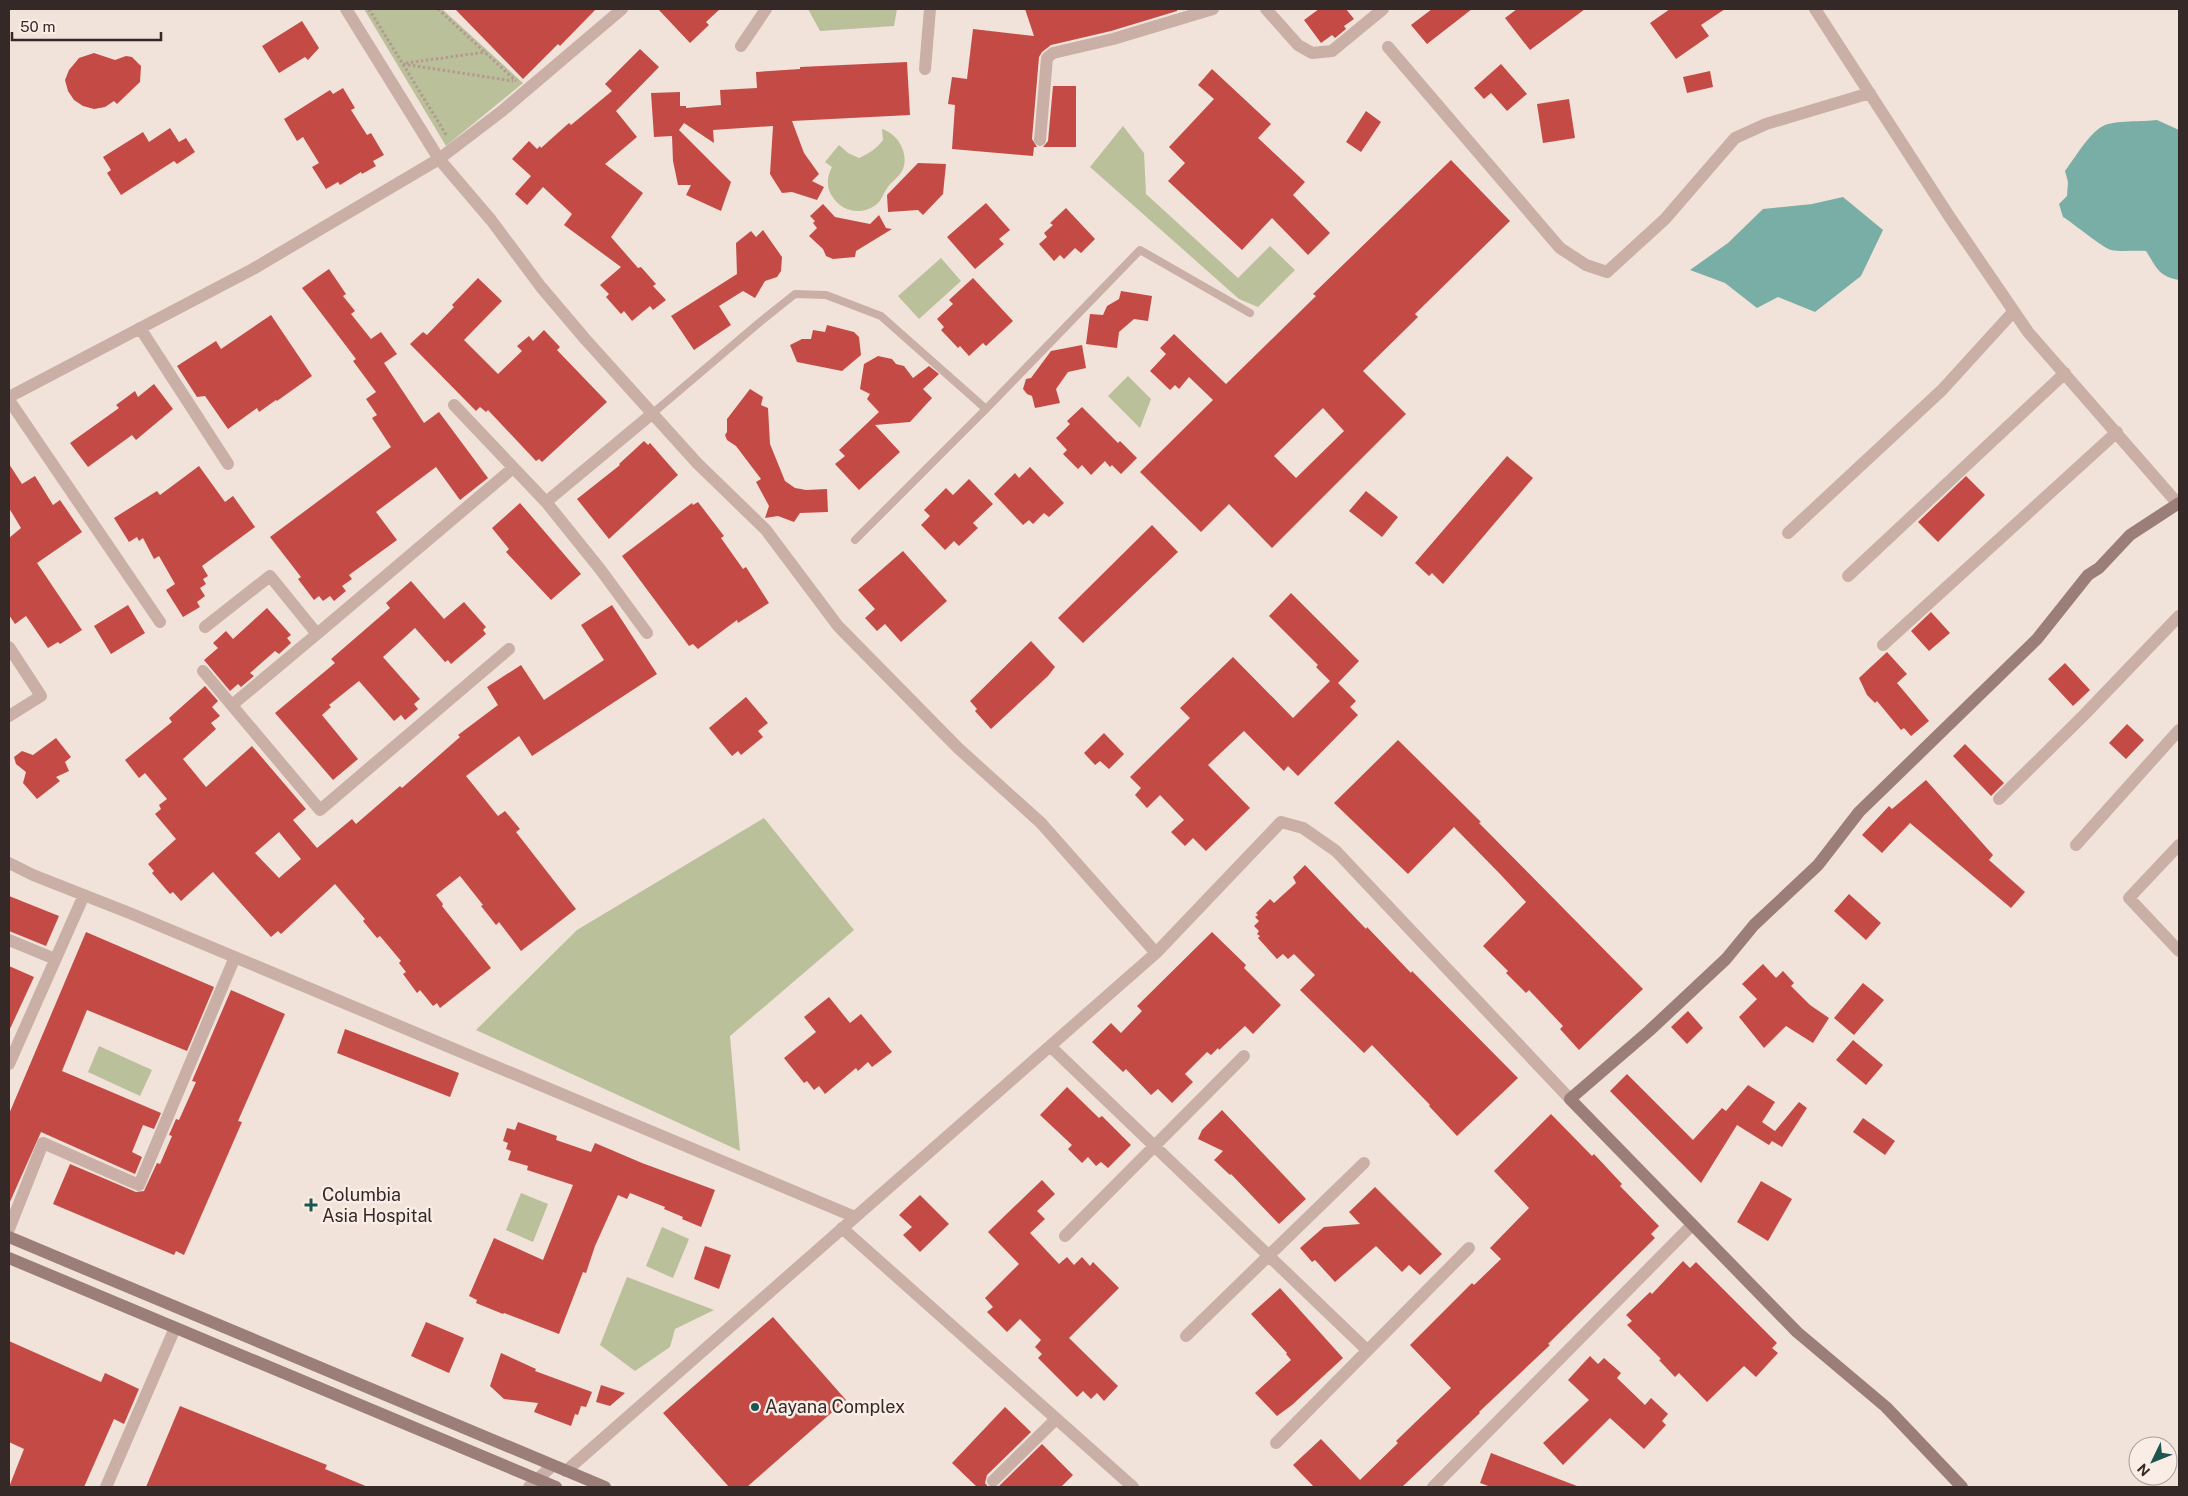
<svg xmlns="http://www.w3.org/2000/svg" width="2188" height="1496" viewBox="0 0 2188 1496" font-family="'Public Sans',sans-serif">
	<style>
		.green { fill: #bac09a }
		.water { fill: #79aea6 }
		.building { fill: #c44b45; fill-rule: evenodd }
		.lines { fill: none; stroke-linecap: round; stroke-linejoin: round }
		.path { stroke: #b59991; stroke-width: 3; stroke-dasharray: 2.5 2.5; stroke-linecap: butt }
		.lane { stroke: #c9afa6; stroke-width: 8 }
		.street { stroke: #c9afa6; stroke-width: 12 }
		.secondary { stroke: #9c7e78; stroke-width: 12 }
		.poi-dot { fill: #1d564f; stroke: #f9ede6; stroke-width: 2 }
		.labels { text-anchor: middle; stroke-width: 5; stroke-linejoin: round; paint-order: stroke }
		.poi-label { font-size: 18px; fill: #352927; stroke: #f9ede6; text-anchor: start }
	</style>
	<rect width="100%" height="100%" fill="#f1e2da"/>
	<!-- green -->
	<path class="green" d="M364 9H442L523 83 446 146Z
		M808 9H897L894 26 820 31Z
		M1123 126 1144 153 1146 194 1238 278 1270 246 1295 270 1258 307 1239 299 1090 167Z
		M882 129C898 134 909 153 903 169 899 178 890 182 886 190 883 194 882 199 878 203 864 216 842 213 832 196 826 188 827 176 832 167L825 162 839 145 848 153 859 158C870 153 876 149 883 140Z
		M941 258 961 281 919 319 898 296Z
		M1128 376 1151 399 1140 428 1108 396Z
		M764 818 854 930 730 1036 740 1151 476 1030 577 930Z
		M99 1046 152 1070 140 1096 88 1072Z
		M521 1193 548 1204 533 1242 506 1230Z
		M662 1227 689 1239 673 1278 646 1266Z
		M627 1277 714 1310 675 1329 670 1347 635 1371 600 1345Z"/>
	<!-- water -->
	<path class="water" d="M2157 120 2179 130V280C2158 276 2157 268 2146 251 2135 250 2122 252 2111 250 2103 248 2073 223 2063 217L2059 204 2067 196 2068 182 2065 171C2075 158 2089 133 2103 126 2114 120 2144 122 2157 120Z
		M1843 197 1883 230 1861 276 1815 312 1778 297 1757 308 1725 283 1690 270 1728 243 1763 209 1812 204Z"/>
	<!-- building -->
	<path class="building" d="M455 9H596L560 46 558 44 523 79Z
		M658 9H720L706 22 709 25 690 43Z
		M1025 9H1177V11L1111 31 1051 45 1042 52 1039 57 1032 139 1037 147H1034L1033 156 952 149 955 105 948 104 952 77 967 79 973 29 1034 36Z
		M1319 9H1346L1354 19 1344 26 1346 29 1335 38 1332 35 1321 43 1304 20Z
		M1432 9H1472L1427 44 1411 25Z
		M1517 9H1585L1530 50 1505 18Z
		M1670 9H1725L1701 25 1709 36 1676 59 1650 23Z
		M302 21 319 48 308 60 305 57 279 73 262 46Z
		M640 49 659 67 616 111 637 137 605 164 643 193 611 237 638 268 641 267 656 284 653 286 666 300 653 310 650 306 632 321 624 311 621 314 606 297 609 294 600 285 621 267 564 225 572 214 543 187 527 205 515 194 531 176 512 159 529 141 537 149 540 146 541 148 569 123 571 125 612 91 605 84Z
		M94 53 115 60 126 56 132 57 141 66 140 82 117 104 114 101 105 107 94 109 83 106 74 100 68 91 65 80 69 70 79 58Z
		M907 62 910 115 792 121 804 153 819 174 812 181 824 187 817 200 792 192 782 193 770 174 773 126 713 130 714 143 684 123 679 130 731 182 721 211 686 195 691 185H678L673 161 672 136 654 137 651 93 680 92V106H686V108L721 105 720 90 757 88 756 72 800 69V67Z
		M1501 64 1527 94 1507 111 1491 93 1484 99 1474 88Z
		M1212 69 1271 124 1258 138 1305 182 1293 195 1330 233 1308 255 1272 218 1242 250 1168 181 1185 163 1169 147 1214 99 1198 85Z
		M1710 71 1713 87 1687 93 1683 77Z
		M1053 86H1076V147H1043L1048 141Z
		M343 88 355 108 351 110 367 135 371 133 384 155 373 161 376 166 362 174 361 172 340 185 338 182 326 189 312 167 319 163 303 137 297 141 284 119 330 90 333 94Z
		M1569 99 1575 138 1543 143 1537 104Z
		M1366 111 1381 122 1361 152 1346 142Z
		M170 128 179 142 186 138 195 152 177 164 174 161 121 195 107 173 111 170 103 157 143 132 149 142Z
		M1451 160 1510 221 1415 314 1418 317 1363 371 1406 414 1272 548 1229 504 1201 532 1140 472 1213 400 1189 377 1179 389 1175 385 1170 390 1150 371 1166 354 1160 348 1174 334 1226 384 1316 296 1313 294ZM1323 408 1344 431 1296 478 1274 456Z
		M918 163 946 164 943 194 923 215 918 210 888 212 887 195Z
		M986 203 1010 230 999 239 1004 244 975 269 947 237Z
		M823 204 835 217 870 224 879 215 886 228 892 229 856 251 855 257 833 259 826 256 823 249 809 236 817 228 813 223 815 221 810 216Z
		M1066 208 1095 239 1081 253 1075 248 1064 259 1060 255 1054 261 1039 244 1047 237 1044 233 1053 225 1050 223Z
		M763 230 782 257 781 271 777 277 765 281 755 298 743 291 719 306 731 325 694 350 671 316 737 274 736 243 751 231 756 237Z
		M329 269 346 294 343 296 355 311 351 314 371 339 381 332 397 354 384 363 424 423 439 412 488 478 460 500 436 467 376 512 397 540 349 575 352 579 342 586 346 591 334 601 330 596 323 601 319 596 314 600 298 579 301 577 270 537 391 447 372 418 377 415 366 399 376 392 353 361 356 359 302 288Z
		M478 278 502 301 464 340 498 374 522 351 517 346 529 336 533 341 544 330 560 347 557 350 607 402 542 462 539 459 536 461 488 410 486 412 480 407 476 411 410 344 423 332 427 335 454 307 452 305Z
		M973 278 1013 321 986 346 983 343 969 356 960 346 958 348 941 330 944 327 937 319 953 304 949 300Z
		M1121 291 1152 296 1148 321 1134 319 1119 332 1117 348 1086 344 1090 314 1103 315 1107 306 1119 299Z
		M271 315 312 376 277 401 276 400 259 412 257 408 228 429 205 396 197 397 177 366 216 341 221 349Z
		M827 325 854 332 859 337 861 355 842 371 797 362 790 345 802 339H811L813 330 825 332Z
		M1082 345 1086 368 1068 372 1056 389 1060 403 1035 408 1032 396 1027 394 1023 389 1026 379 1031 378 1051 351Z
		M878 356 892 359 896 364 904 366 913 378 929 366 939 374 923 389 932 398 910 422 875 425 900 452 859 490 835 464 845 456 839 450 879 412 867 399 870 394 860 389 864 364Z
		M154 384 173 409 136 440 132 435 88 467 70 443 119 408 116 405 135 391 138 397Z
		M750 389 763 397 761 405 768 408 770 444 785 481 795 488 806 490 827 489 828 512 800 513 794 522 778 516 765 518 769 506 756 482 761 479 736 446 727 440 725 435 727 432V419Z
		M1082 407 1118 443 1120 441 1137 458 1121 474 1112 465 1110 467 1105 461 1091 475 1082 465 1078 469 1063 454 1067 450 1056 438 1070 424 1067 421Z
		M644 441 648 445 650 443 678 475 609 539 577 499 620 465 619 464Z
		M1507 456 1533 478 1443 584 1432 573 1429 576 1415 563Z
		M9 464 22 484 35 476 53 505 60 500 82 532 37 563 82 630 60 644 58 642 48 648 26 616 15 624 9 615V538L21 528 9 508Z
		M199 466 225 502 233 496 255 527 202 566 208 576 203 579 206 584 200 588 205 596 197 602 200 607 183 617 166 590 175 584 159 556 154 559 143 538 139 541 137 537 129 542 114 518 157 491 160 495Z
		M1030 467 1064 503 1049 517 1044 513 1033 524 1029 520 1023 525 994 494 1015 473 1019 478Z
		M1966 476 1985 495 1938 542 1918 522Z
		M969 479 993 504 973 523 978 528 959 546 954 541 945 550 921 525 930 516 924 510 946 488 953 495Z
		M1366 491 1398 517 1382 537 1349 511Z
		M698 502 724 536 721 538 743 569 746 567 769 603 738 623 737 620 698 649 693 644 689 646 622 556 692 503 693 505Z
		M520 503 581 574 551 600 506 552 509 549 492 528Z
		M1152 525 1178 552 1083 643 1058 618Z
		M903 551 947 601 901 642 885 624 877 631 865 618 875 609 858 590Z
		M411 581 444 619 464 602 486 627 483 630 486 634 451 664 448 660 445 662 415 628 383 657 420 699 414 704 418 709 405 720 401 715 394 721 359 681 329 705 331 707 322 715 358 759 333 780 275 713 335 663 331 659 390 608 386 603Z
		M1291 593 1359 661 1338 683 1356 701 1350 707 1358 715 1298 776 1288 766 1284 771 1244 731 1208 765 1250 808 1206 851 1193 838 1185 846 1171 832 1184 820 1160 795 1147 808 1135 795 1141 788 1130 777 1190 718 1180 708 1233 657 1293 718 1330 681 1316 667 1318 665 1269 616Z
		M128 605 145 633 111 654 94 626Z
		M612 605 657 674 532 756 519 736 466 776 498 816 505 811 520 829 516 832 576 909 521 951 499 922 496 925 481 906 483 905 460 876 436 895 443 904 442 906 491 968 440 1008 437 1003 433 1006 420 990 417 993 403 974 406 972 399 963 401 961 380 936 377 938 363 921 365 919 335 884 281 934 278 931 271 937 213 872 181 901 173 892 170 894 152 873 154 871 148 864 176 839 155 814 161 809 159 805 167 799 145 773 139 778 125 760 172 722 169 718 205 686 218 701 212 707 220 716 211 723 216 729 183 759 206 787 252 746 306 809 293 820 317 848 352 819 356 824 400 786 402 788 460 737 458 735 498 705 487 687 521 665 544 700 604 660 581 625ZM279 832 301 859 279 878 255 853Z
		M267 608 291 635 287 638 291 643 279 654 275 651 250 673 254 676 241 687 238 684 230 691 204 660 218 648 213 643 226 631 233 639Z
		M1931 612 1950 633 1929 651 1911 631Z
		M1031 641 1055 667 1048 676 991 729 975 711 977 709 970 701Z
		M1887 652 1907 674 1897 683 1929 721 1911 736 1904 728 1901 730 1877 701 1875 703 1867 695 1859 678Z
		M2065 663 2090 690 2073 706 2048 679Z
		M746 697 768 723 758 731 763 737 741 755 738 751 732 756 709 728Z
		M2127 724 2144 740 2126 759 2109 743Z
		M1104 733 1124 754 1109 769 1100 761 1095 765 1084 753Z
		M56 738 71 757 65 762 69 771 56 777 60 781 37 799 23 783 26 772 16 764 14 757 22 751 33 755Z
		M1398 740 1481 822 1479 823 1643 989 1579 1050 1560 1029 1563 1026 1529 990 1526 993 1506 973 1508 971 1483 946 1526 902 1501 875 1454 827 1408 874 1334 803Z
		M1965 744 2004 783 1991 796 1953 756Z
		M1926 780 1993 855 1989 860 2025 892 2011 908 1910 823 1882 853 1862 835 1889 806 1892 809Z
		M1305 865 1366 929 1367 927 1411 973 1412 971 1518 1078 1457 1136 1429 1106 1430 1105 1372 1045 1364 1053 1300 990 1315 975 1294 954 1288 959 1283 954 1277 959 1258 938 1260 936 1257 934 1259 931 1254 926 1259 921 1255 917 1258 915 1256 913 1270 899 1274 903 1296 883 1293 877Z
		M1849 894 1881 923 1866 940 1834 911Z
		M9 896 59 916 46 946 9 931Z
		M86 932 214 987 187 1051 87 1010 62 1071 161 1113 154 1129 143 1125 132 1152 142 1157 135 1174 41 1132 9 1204V1114Z
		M1212 932 1246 965 1244 968 1281 1005 1253 1034 1245 1026 1219 1050 1218 1048 1211 1055 1207 1052 1185 1074 1193 1082 1172 1103 1158 1089 1151 1095 1126 1069 1123 1072 1092 1042 1111 1023 1121 1033 1142 1011 1137 1006Z
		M1763 964 1776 978 1783 971 1794 983 1791 986 1810 1005 1829 1018 1813 1043 1786 1026 1764 1048 1739 1017 1757 999 1742 984Z
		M9 966 34 977 9 1031Z
		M1863 983 1884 1000 1854 1035 1834 1018Z
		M231 990 285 1014 238 1121 242 1122 184 1255 176 1251 174 1255 53 1204 70 1164 136 1192 144 1191 157 1163 160 1164 172 1136 169 1135 176 1119 179 1120 196 1082 192 1081Z
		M829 997 850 1023 861 1014 892 1052 872 1067 868 1062 858 1071 856 1068 825 1094 819 1086 814 1090 807 1081 804 1083 784 1058 816 1032 804 1017Z
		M1688 1011 1703 1028 1687 1044 1671 1027Z
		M345 1029 459 1073 450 1097 337 1053Z
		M1853 1040 1883 1065 1866 1085 1836 1060Z
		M1627 1074 1693 1140 1722 1108 1726 1111 1748 1085 1775 1102 1762 1122 1775 1131 1799 1102 1807 1108 1782 1147 1772 1141 1769 1145 1737 1125 1701 1183 1610 1091Z
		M1067 1087 1099 1118 1102 1116 1131 1145 1108 1168 1101 1162 1096 1166 1088 1157 1082 1163 1068 1149 1072 1145 1040 1115Z
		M1222 1110 1306 1199 1279 1224 1231 1174 1230 1175 1214 1160 1223 1151 1198 1139 1202 1130Z
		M1551 1114 1592 1156 1594 1154 1622 1184 1620 1186 1659 1226 1651 1234 1655 1238 1548 1344 1550 1345 1479 1412 1480 1413 1402 1487H1314L1293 1465 1321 1439 1360 1480 1398 1443 1396 1441 1451 1388 1410 1345 1472 1283 1474 1285 1501 1259 1490 1248 1529 1208 1494 1171Z
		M1863 1118 1895 1141 1885 1155 1853 1132Z
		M518 1122 557 1136 556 1140 591 1152 595 1143 642 1163 715 1190 701 1227 682 1219 683 1217 664 1209 665 1207 630 1193 627 1199 618 1195 595 1246 586 1273 583 1272 559 1334 504 1313 503 1314 476 1303 477 1300 469 1296 494 1238 543 1260 573 1185 527 1170 528 1166 508 1160 511 1151 506 1149 508 1143 503 1141 507 1128 515 1130Z
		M1042 1180 1055 1194 1037 1211 1045 1219 1030 1233 1059 1264 1067 1257 1074 1265 1082 1257 1090 1266 1093 1262 1119 1288 1069 1338 1118 1386 1104 1401 1097 1393 1091 1399 1083 1391 1077 1397 1038 1358 1042 1354 1035 1347 1041 1340 1020 1319 1007 1332 987 1312 993 1307 985 1298 1019 1264 988 1232Z
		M1761 1181 1792 1199 1768 1241 1737 1222Z
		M1375 1187 1442 1254 1420 1275 1409 1265 1402 1272 1376 1246 1335 1282 1315 1260 1312 1262 1300 1248 1324 1227 1360 1224 1349 1212Z
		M920 1195 949 1224 920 1252 903 1235 912 1227 899 1215Z
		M705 1246 731 1255 719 1289 694 1279Z
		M1683 1261 1690 1268 1696 1262 1777 1343 1772 1348 1778 1353 1756 1377 1744 1366 1707 1402 1679 1373 1675 1377 1659 1360 1661 1359 1627 1325 1632 1321 1626 1315 1650 1292 1652 1294Z
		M1280 1288 1343 1358 1292 1405 1277 1416 1255 1393 1291 1360 1286 1354 1287 1353 1251 1314Z
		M773 1317 846 1400 747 1487H729L663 1413Z
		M426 1322 464 1338 449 1373 411 1356Z
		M9 1341 101 1382 105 1373 139 1389 124 1424 114 1419 84 1487H9L24 1449 9 1442Z
		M501 1353 536 1369 535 1371 592 1392 586 1407 581 1406 578 1415 575 1414 571 1426 534 1412 538 1403 504 1399 490 1386Z
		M1590 1356 1598 1364 1604 1358 1621 1373 1617 1378 1645 1405 1651 1398 1668 1414 1662 1421 1666 1425 1644 1449 1610 1418 1563 1465 1543 1443 1589 1400 1568 1380Z
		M601 1385 625 1393 610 1406 596 1402Z
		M180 1406 327 1465 325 1469 368 1487H146Z
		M1005 1407 1031 1432 987 1475 985 1483 988 1487H977L952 1463Z
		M1042 1444 1073 1475 1061 1487H998Z
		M1491 1453 1577 1486 1576 1487H1491L1480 1483Z"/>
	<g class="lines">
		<!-- path -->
		<path class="path" d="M369 9 447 136
			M438 9 516 81
			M406 63 486 52
			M403 64 513 81"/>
		<!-- lane -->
		<path class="lane" d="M653 413 760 322 795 294 826 295 881 316 986 409
			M855 540 986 409 1140 250 1250 313"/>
		<!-- street -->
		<path class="street" d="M346 9 439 159 491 220 541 287 586 340 697 463 766 530 838 626 958 748 1041 823 1156 953
			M1266 9 1298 45 1312 53 1332 51 1383 9
			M1815 9 1949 216 2028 332 2179 505
			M741 46 766 9
			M1388 47 1560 248 1586 265 1607 272 1665 219 1735 138 1766 124 1870 93
			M925 69 930 9
			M1040 140 1047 58 1053 53 1113 39 1213 9
			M140 328 228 464
			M9 397 253 269 439 159 502 111 622 9
			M9 400 160 622
			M454 405 546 502
			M1788 533 1942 390 2014 311
			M1848 576 2065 373
			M205 627 270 576 317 634 232 705
			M647 633 600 569 546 502 653 413
			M317 634 513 468
			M1883 645 2117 432
			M9 647 41 696 9 716
			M203 671 320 810 509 649
			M1999 799 2084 715 2179 616
			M2076 845 2179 730
			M2179 845 2129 898 2179 951
			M9 863 33 875 132 914 855 1217
			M9 940 55 959
			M1050 1046 1367 1350
			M9 1064 84 895
			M842 1228 1133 1487
			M9 1229 43 1143 139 1185 235 957
			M1065 1236 1244 1056
			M1186 1336 1364 1163
			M1276 1443 1469 1248
			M566 1471 1156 953 1281 822 1303 828 1336 851 1570 1099
			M993 1481 1056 1419
			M106 1487 175 1328
			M529 1487 552 1466
			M1433 1487 1692 1225"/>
		<!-- secondary -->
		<path class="secondary" d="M9 1237 605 1487
			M9 1258 556 1487
			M1962 1487 1886 1407 1797 1332 1570 1099 1649 1031 1726 959 1754 925 1818 865 1859 812 2037 639 2088 575 2099 568 2130 535 2179 503"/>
	</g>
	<!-- markers -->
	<g class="poi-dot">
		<path d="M308.5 1197.5h5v5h5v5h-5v5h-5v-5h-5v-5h5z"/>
		<circle cx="755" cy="1407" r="5"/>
	</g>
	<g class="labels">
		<!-- poi labels -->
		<g class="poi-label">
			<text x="322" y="1201">Columbia<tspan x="322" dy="21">Asia Hospital</tspan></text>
			<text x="765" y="1413">Aayana Complex</text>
		</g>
	</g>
	<!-- border -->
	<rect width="2188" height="1496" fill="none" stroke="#352927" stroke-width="20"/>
	<!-- north arrow -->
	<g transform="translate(2153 1461) rotate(227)"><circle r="24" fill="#f9ede6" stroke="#ab9f9a"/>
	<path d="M0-4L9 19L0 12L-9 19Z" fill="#1d564f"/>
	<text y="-8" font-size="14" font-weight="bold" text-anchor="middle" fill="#352927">N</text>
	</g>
	<!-- scale -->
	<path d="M12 32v8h149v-8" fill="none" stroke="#352927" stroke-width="2.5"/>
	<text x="20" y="32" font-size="15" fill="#352927" stroke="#f9ede6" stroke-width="4" paint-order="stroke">50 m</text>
</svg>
